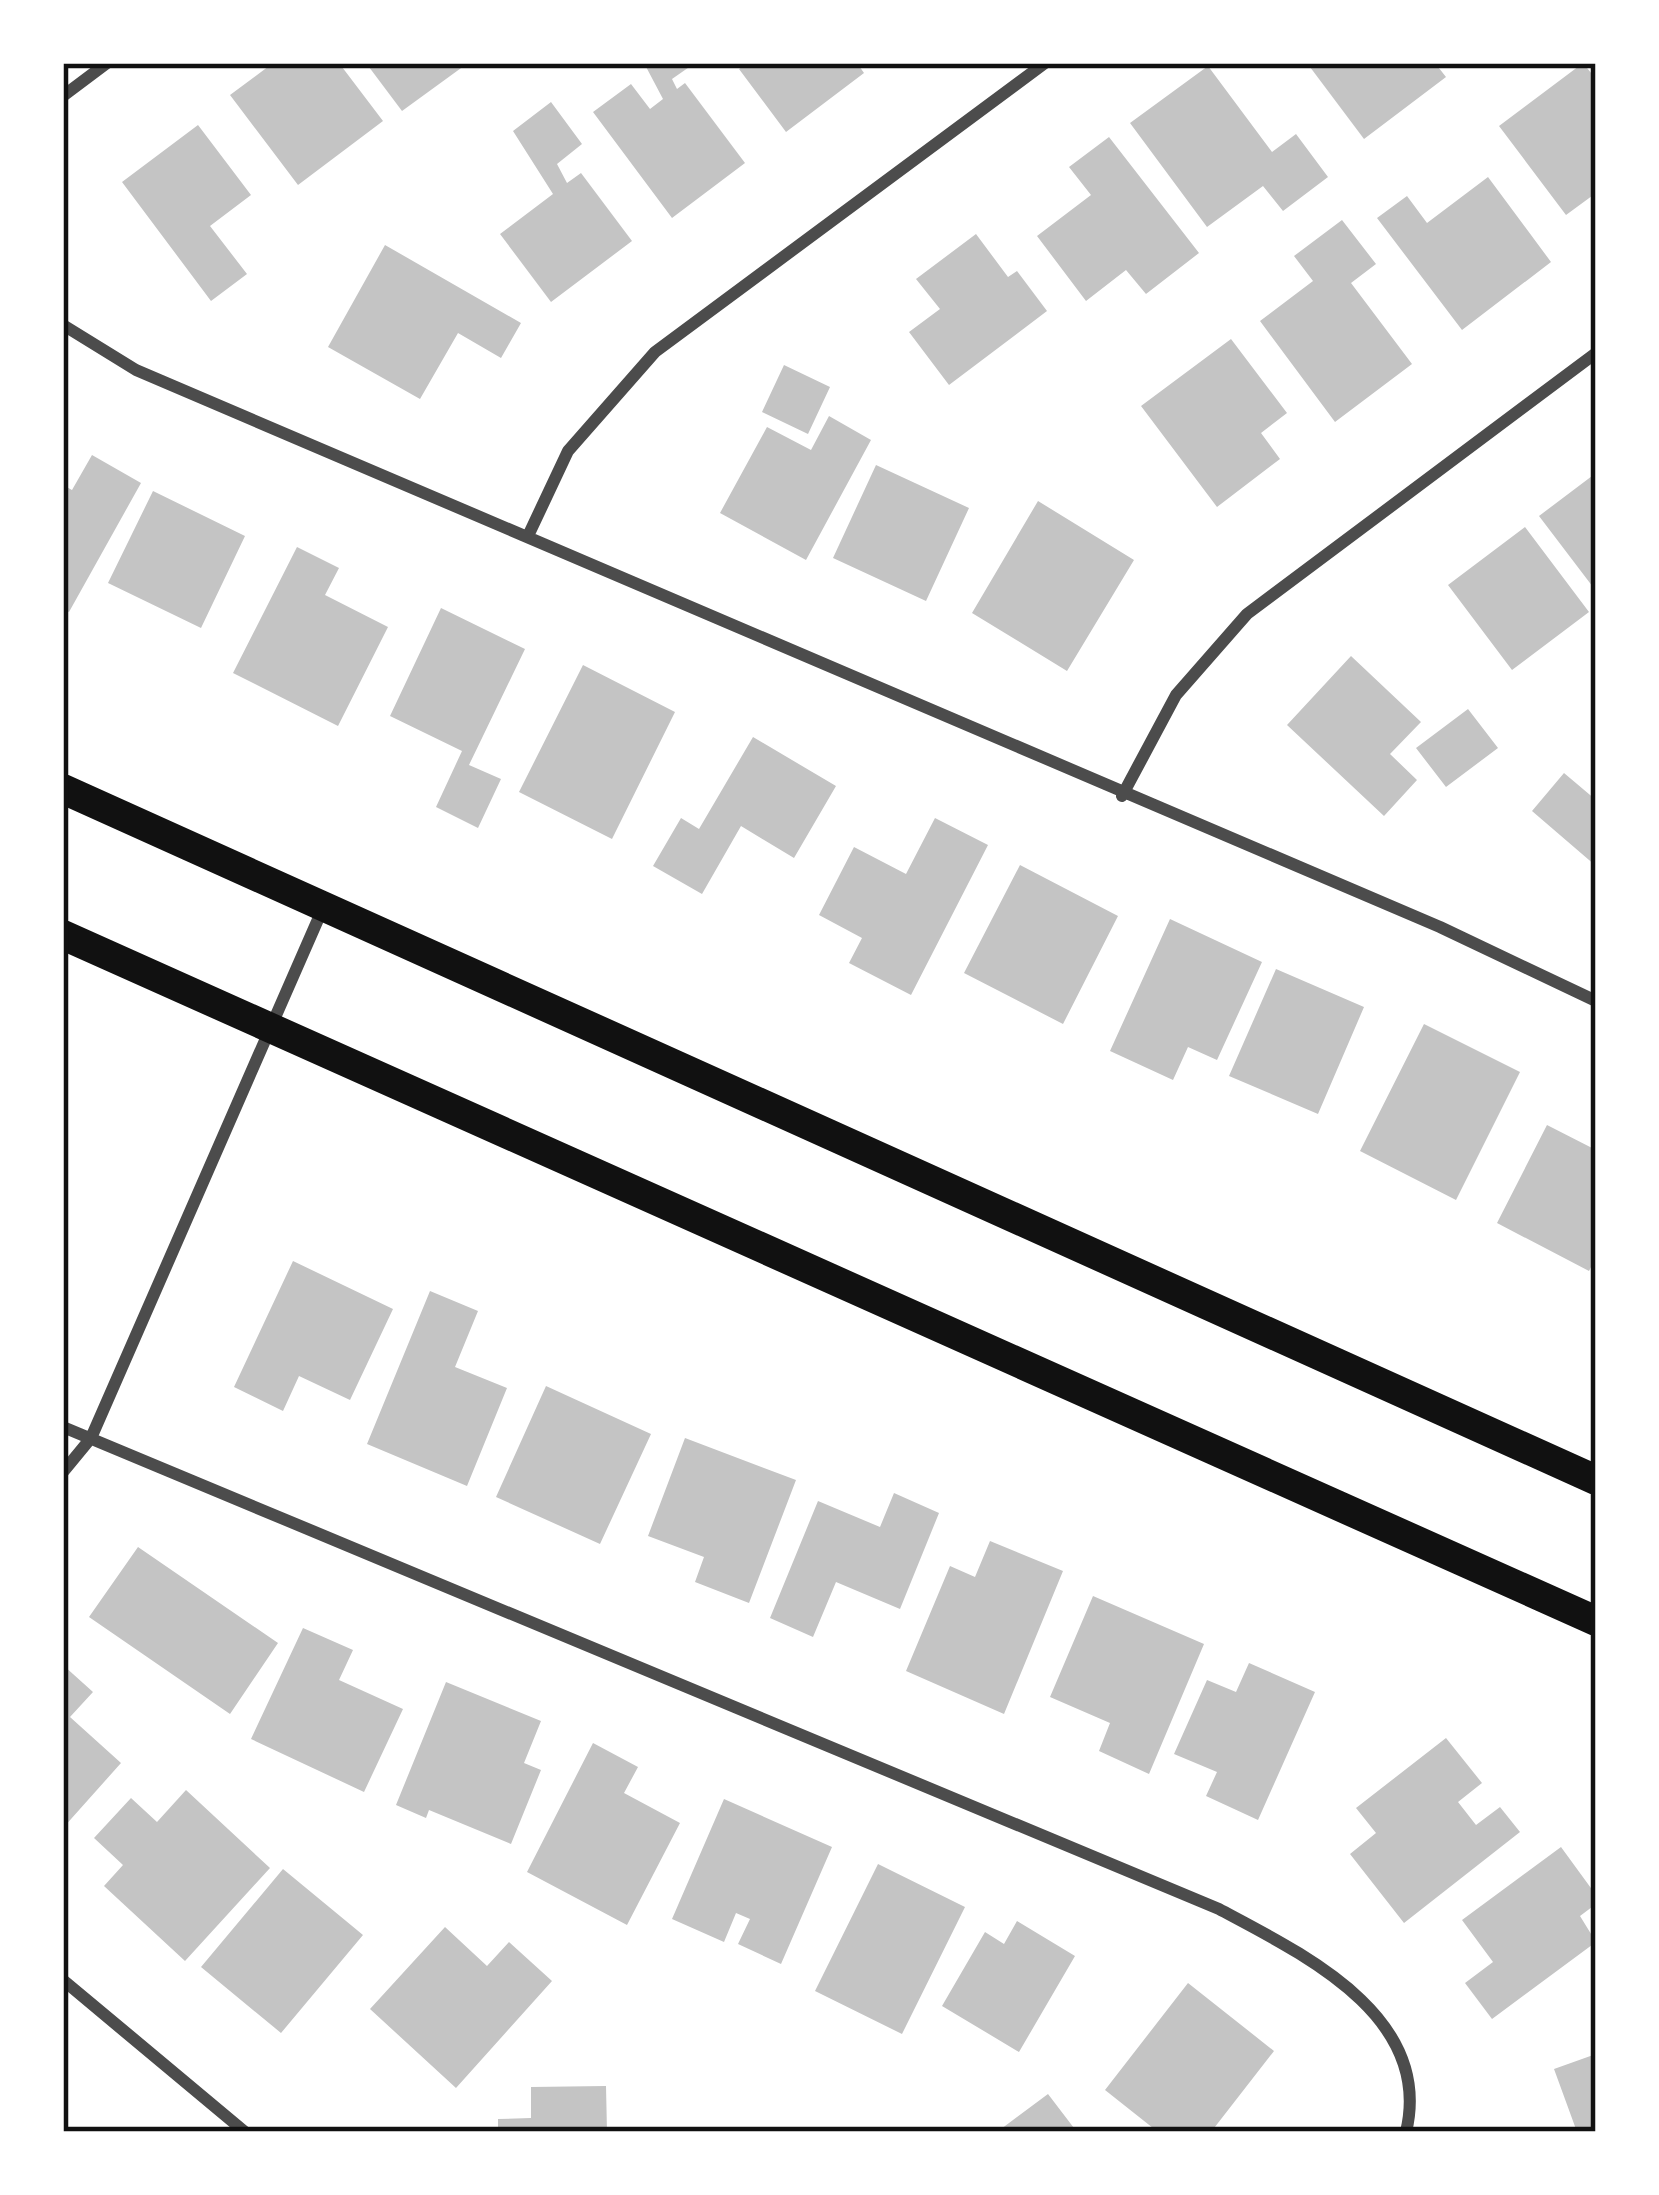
<svg xmlns="http://www.w3.org/2000/svg" width="1659" height="2195" viewBox="0 0 1659 2195" font-family="'PT Sans Narrow',sans-serif">
	<style>
		.building { fill: #c4c4c4 }
		.lines { fill: none; stroke-linecap: round; stroke-linejoin: round }
		.minor { stroke: #4c4c4c; stroke-width: 12 }
		.primary { stroke: #111; stroke-width: 30 }
		.neatline { fill: none; stroke: #111; stroke-width: 4.5 }
	</style>
	<rect width="100%" height="100%" fill="#fff"/>
	<!-- building -->
	<path class="building" d="M273 63H339L383 121 298 185 230 95Z
		M366 63H468L402 111Z
		M644 63H695L672 79 677 89 685 83 745 163 672 218 593 112 631 84 650 109 663 99Z
		M748 63H857L864 73 786 132 739 69Z
		M1307 63H1435L1446 77 1364 139Z
		M1583 63 1596 79V193L1566 215 1499 126Z
		M1208 66 1272 152 1296 134 1328 177 1283 211 1263 186 1207 227 1130 123Z
		M551 102 582 144 557 164 567 183 581 173 632 241 551 302 500 234 553 194 513 131Z
		M198 125 251 195 210 226 247 274 211 301 122 182Z
		M1109 137 1199 253 1146 294 1126 270 1086 301 1037 236 1091 195 1069 167Z
		M1488 177 1551 262 1462 330 1377 218 1407 196 1427 223Z
		M1342 220 1376 264 1351 283 1412 364 1335 422 1260 321 1313 281 1294 256Z
		M976 234 1008 277 1017 271 1047 311 949 385 909 332 940 309 916 279Z
		M385 245 521 323 501 358 458 333 420 399 328 347Z
		M1231 339 1287 413 1261 433 1280 459 1217 507 1141 406Z
		M784 365 830 387 808 434 762 412Z
		M829 416 871 440 806 560 720 513 767 427 811 450Z
		M92 455 141 483 69 612 63 609V485L72 490Z
		M876 465 969 508 926 601 833 558Z
		M1596 473V591L1539 516Z
		M153 491 245 536 201 628 108 583Z
		M1038 501 1134 560 1067 671 972 613Z
		M1525 527 1589 612 1512 670 1448 585Z
		M297 547 339 568 325 595 388 627 338 726 233 673Z
		M441 608 525 649 469 765 501 779 478 828 436 807 462 751 390 716Z
		M1351 656 1421 722 1390 754 1417 780 1384 816 1287 725Z
		M583 665 675 712 612 839 519 792Z
		M1468 709 1498 748 1446 787 1416 748Z
		M753 737 836 786 794 858 741 826 702 894 653 866 681 818 699 829Z
		M1564 773 1596 800V866L1532 811Z
		M935 818 988 845 911 995 849 963 862 938 819 915 854 847 906 874Z
		M1020 865 1118 916 1063 1024 964 973Z
		M1170 919 1262 962 1217 1060 1188 1047 1173 1080 1110 1051Z
		M1276 969 1364 1007 1318 1114 1229 1076Z
		M1424 1024 1520 1072 1456 1200 1360 1151Z
		M1547 1125 1596 1150V1257L1589 1271 1497 1223Z
		M293 1261 393 1309 350 1400 299 1376 283 1411 234 1387Z
		M430 1291 478 1311 455 1367 507 1388 467 1486 367 1444Z
		M546 1386 651 1434 600 1544 496 1497Z
		M685 1438 796 1480 749 1603 695 1582 704 1557 648 1536Z
		M894 1493 939 1513 900 1609 836 1582 813 1637 770 1618 818 1501 880 1527Z
		M990 1541 1063 1571 1004 1714 906 1671 950 1566 975 1577Z
		M138 1547 278 1643 230 1714 89 1617Z
		M1093 1596 1204 1644 1149 1774 1099 1751 1110 1723 1050 1697Z
		M303 1628 353 1650 339 1680 403 1709 364 1792 251 1739Z
		M1249 1663 1315 1692 1258 1820 1206 1796 1217 1772 1174 1754 1207 1680 1236 1692Z
		M63 1665 93 1692 70 1717 121 1763 63 1828Z
		M446 1682 541 1721 524 1763 541 1770 511 1844 429 1810 426 1818 396 1805Z
		M1446 1738 1482 1783 1458 1802 1476 1825 1500 1807 1520 1832 1404 1923 1350 1854 1376 1833 1356 1808Z
		M593 1743 638 1767 624 1793 680 1823 627 1925 527 1872Z
		M186 1790 270 1868 185 1961 104 1886 123 1865 94 1838 131 1798 157 1822Z
		M724 1799 832 1847 781 1964 738 1944 750 1919 736 1913 724 1942 672 1919Z
		M1561 1847 1596 1895V1904L1580 1916 1596 1942 1492 2019 1465 1983 1493 1962 1462 1920Z
		M878 1864 965 1907 902 2034 815 1991Z
		M283 1869 363 1935 281 2033 201 1967Z
		M1017 1921 1075 1956 1019 2052 942 2006 985 1932 1004 1944Z
		M445 1927 487 1966 509 1942 552 1981 456 2088 370 2009Z
		M1188 1983 1274 2051 1211 2132H1158L1105 2090Z
		M1596 2054V2132H1577L1554 2069Z
		M606 2086 607 2132H498V2119L531 2118V2087Z
		M1048 2094 1077 2132H997Z"/>
	<g class="lines">
		<!-- minor -->
		<path class="minor" d="M63 96 107 63
			M63 325 136 370 1440 927 1596 1001
			M528 536 568 451 655 352 1045 63
			M1122 796 1176 695 1247 614 1596 353
			M63 1427 1219 1909C1303 1954 1434 2016 1406 2132
			M63 1472 91 1438 323 908
			M63 1980 245 2132"/>
		<!-- primary -->
		<path class="primary" d="M63 789 1596 1480
			M63 935 1596 1621"/>
	</g>
	<!-- border -->
	<rect width="1659" height="2195" fill="none" stroke="#ffffff" stroke-width="132"/>
	<rect x="66" y="66" width="1527" height="2063" class="neatline"/>
</svg>
